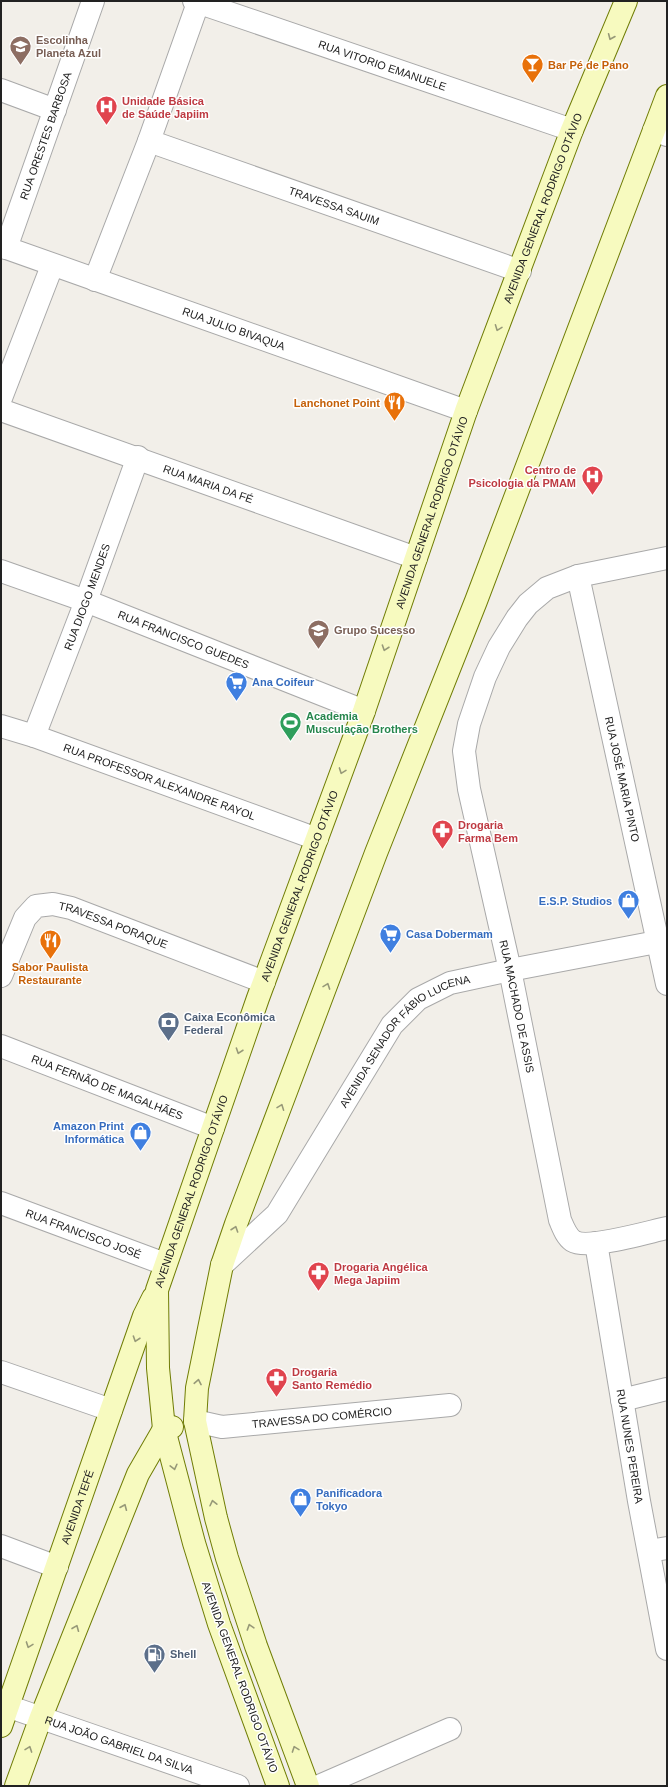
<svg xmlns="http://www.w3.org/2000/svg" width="668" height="1787" viewBox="0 0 668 1787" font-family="Helvetica,sans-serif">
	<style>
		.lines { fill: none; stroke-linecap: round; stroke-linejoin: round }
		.minor-casing { stroke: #a9a9a9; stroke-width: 24 }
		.tertiary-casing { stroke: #a9a9a9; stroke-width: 24 }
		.secondary-casing { stroke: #707d05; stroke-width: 24 }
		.minor { stroke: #fff; stroke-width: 22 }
		.tertiary { stroke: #fff; stroke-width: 22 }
		.secondary { stroke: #f7fabf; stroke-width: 22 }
		.oneway { stroke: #979978 }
		.labels { text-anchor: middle; stroke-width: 3; stroke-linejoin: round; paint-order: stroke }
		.education-label { font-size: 11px; font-weight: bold; fill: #785e54; stroke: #fff; text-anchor: start }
		.street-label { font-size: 11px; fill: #222; stroke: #fff }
		.food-label { font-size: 11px; font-weight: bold; fill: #c56008; stroke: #fff; text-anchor: start }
		.health-label { font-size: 11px; font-weight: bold; fill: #be3a42; stroke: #fff; text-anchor: start }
		.shop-label { font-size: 11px; font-weight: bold; fill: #366cbe; stroke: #fff; text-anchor: start }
		.leisure-label { font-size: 11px; font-weight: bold; fill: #27864d; stroke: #fff; text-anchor: start }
		.service-label { font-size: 11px; font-weight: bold; fill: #4e5e75; stroke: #fff; text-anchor: start }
	</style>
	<rect width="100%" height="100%" fill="#f2efe9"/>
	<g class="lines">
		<defs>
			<g id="minor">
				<path id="s1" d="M194 1 572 130"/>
				<path d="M1 90 55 110"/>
				<path d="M654 130 667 135"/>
				<path id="s2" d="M149 141 520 271"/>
				<path id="s3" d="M1 246 466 411"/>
				<path id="s4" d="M6 248 93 1"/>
				<path d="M95 280 149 141 198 3"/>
				<path d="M1 398 52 266"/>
				<path id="s5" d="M1 410 416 558"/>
				<path id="s6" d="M667 558 578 576 547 588 528 604 517 618 499 647 485 677 469 724 464 751 469 789 510 970 560 1220C563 1227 566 1236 573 1241 587 1250 648 1232 667 1228"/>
				<path id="s7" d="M1 571 86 601 364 711"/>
				<path id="s8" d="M578 576 667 984"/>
				<path id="s9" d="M1 726 34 736 317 839"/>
				<path id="s10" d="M34 736 86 601 138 457"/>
				<path id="s11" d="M1 976 25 918 36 906 53 904 71 908 264 982"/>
				<path id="s12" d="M1 1046 213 1128"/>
				<path id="s13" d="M1 1203 165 1264"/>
				<path id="s14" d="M596 1243 639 1501 667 1649"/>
				<path d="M1 1372 111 1410"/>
				<path d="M622 1400 667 1389"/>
				<path id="s15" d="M195 1421 222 1427 450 1405"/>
				<path d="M1 1546 57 1567"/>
				<path d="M649 1551 667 1548"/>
				<path id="s16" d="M1 1704 238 1786"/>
				<path d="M319 1786 450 1729"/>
			</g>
			<g id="tertiary">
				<path id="s17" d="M222 1265 277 1214 392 1025 418 999 450 983 510 970 667 940"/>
			</g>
			<g id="secondary">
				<path id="s18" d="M1 1726 144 1316 153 1298"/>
				<path d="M16 1786 41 1717 138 1474 164 1429 172 1427"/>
				<path id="s19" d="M278 1786 219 1624 194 1543 164 1429 158 1368 157 1290 258 998 364 711 466 411 572 130 626 1"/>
				<path d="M308 1786 256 1646 227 1558 216 1518 195 1421 197 1388 222 1265 236 1224 376 853 476 601 667 96"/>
			</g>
		</defs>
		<!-- minor casing -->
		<use href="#minor" class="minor-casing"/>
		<!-- tertiary casing -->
		<use href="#tertiary" class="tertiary-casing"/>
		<!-- secondary casing -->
		<use href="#secondary" class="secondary-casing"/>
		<!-- minor -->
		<use href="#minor" class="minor"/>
		<!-- tertiary -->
		<use href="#tertiary" class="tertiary"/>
		<!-- secondary -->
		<use href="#secondary" class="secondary"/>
	</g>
	<!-- one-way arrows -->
	<defs><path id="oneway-chevron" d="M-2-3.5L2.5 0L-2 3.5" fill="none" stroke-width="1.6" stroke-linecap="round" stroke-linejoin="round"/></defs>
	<g class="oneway">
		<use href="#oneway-chevron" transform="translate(611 37) rotate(113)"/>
		<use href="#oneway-chevron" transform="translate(498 328) rotate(111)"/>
		<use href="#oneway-chevron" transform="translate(385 648) rotate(109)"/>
		<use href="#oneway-chevron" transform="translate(342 771) rotate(110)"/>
		<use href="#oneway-chevron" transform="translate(327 986) rotate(-70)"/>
		<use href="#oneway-chevron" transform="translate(239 1051) rotate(109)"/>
		<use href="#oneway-chevron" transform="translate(281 1107) rotate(-69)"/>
		<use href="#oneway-chevron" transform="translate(235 1229) rotate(-71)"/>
		<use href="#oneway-chevron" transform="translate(136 1339) rotate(109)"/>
		<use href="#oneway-chevron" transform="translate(198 1382) rotate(-79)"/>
		<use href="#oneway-chevron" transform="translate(174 1467) rotate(76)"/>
		<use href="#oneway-chevron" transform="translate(213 1503) rotate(-103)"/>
		<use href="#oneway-chevron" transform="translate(124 1507) rotate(-67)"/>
		<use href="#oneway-chevron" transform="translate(250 1627) rotate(-108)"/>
		<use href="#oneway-chevron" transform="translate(76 1628) rotate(-68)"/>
		<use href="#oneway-chevron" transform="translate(29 1645) rotate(110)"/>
		<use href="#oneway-chevron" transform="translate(29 1749) rotate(-70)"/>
		<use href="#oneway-chevron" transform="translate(295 1749) rotate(-110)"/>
	</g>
	<!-- icons -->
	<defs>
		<symbol id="school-pin" viewBox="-11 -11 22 30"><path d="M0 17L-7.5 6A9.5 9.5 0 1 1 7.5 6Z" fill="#8d6e63" stroke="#fff"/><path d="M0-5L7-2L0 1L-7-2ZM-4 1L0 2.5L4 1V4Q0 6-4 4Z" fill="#fff"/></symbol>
		<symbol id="bar-pin" viewBox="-11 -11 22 30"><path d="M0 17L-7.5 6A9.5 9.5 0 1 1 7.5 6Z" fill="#e8710a" stroke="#fff"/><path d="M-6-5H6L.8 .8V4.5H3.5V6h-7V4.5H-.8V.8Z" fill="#fff"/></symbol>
		<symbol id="hospital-pin" viewBox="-11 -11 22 30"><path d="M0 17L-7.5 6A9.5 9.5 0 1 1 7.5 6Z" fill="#e0444e" stroke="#fff"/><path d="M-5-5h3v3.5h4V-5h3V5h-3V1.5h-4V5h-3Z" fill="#fff"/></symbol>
		<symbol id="restaurant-pin" viewBox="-11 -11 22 30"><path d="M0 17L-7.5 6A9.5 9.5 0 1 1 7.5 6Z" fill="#e8710a" stroke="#fff"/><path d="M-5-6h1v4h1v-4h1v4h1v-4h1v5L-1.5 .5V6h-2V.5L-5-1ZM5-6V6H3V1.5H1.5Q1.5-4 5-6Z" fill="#fff"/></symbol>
		<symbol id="supermarket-pin" viewBox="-11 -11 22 30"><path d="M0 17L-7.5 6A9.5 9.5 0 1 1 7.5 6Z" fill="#3f7fe0" stroke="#fff"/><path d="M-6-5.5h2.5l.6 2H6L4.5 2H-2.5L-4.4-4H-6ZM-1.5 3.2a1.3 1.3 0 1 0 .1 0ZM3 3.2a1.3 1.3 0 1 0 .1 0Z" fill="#fff"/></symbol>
		<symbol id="stadium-pin" viewBox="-11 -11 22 30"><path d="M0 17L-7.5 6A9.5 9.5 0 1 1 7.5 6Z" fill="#2e9e5b" stroke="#fff"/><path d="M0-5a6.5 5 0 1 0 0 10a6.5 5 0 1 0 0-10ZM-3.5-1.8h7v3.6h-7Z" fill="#fff"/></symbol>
		<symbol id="pharmacy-pin" viewBox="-11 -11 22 30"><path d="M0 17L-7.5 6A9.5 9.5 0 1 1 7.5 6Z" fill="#e0444e" stroke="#fff"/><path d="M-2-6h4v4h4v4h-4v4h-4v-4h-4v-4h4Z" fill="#fff"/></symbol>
		<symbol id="shop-pin" viewBox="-11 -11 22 30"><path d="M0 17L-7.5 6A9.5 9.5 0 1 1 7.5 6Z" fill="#3f7fe0" stroke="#fff"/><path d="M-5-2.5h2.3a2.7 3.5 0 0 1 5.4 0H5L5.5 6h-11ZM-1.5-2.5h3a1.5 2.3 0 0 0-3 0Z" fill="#fff"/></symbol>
		<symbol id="bank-pin" viewBox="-11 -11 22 30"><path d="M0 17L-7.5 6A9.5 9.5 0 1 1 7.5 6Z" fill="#5c6f8a" stroke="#fff"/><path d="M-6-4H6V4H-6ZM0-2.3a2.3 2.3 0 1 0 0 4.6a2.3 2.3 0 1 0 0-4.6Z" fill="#fff"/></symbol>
		<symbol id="fuel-pin" viewBox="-11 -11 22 30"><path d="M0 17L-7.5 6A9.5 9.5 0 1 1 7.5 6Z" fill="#5c6f8a" stroke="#fff"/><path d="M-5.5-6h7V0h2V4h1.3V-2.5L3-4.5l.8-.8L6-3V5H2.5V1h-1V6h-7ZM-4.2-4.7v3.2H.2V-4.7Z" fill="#fff"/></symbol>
	</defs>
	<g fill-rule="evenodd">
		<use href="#school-pin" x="8" y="34" width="25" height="34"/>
		<use href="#bar-pin" x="520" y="52" width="25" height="34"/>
		<use href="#hospital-pin" x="94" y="94" width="25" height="34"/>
		<use href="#restaurant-pin" x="382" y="390" width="25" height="34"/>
		<use href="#hospital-pin" x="580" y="464" width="25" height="34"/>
		<use href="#school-pin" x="306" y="618" width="25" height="34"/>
		<use href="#supermarket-pin" x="224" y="670" width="25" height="34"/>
		<use href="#stadium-pin" x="278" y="710" width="25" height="34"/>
		<use href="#pharmacy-pin" x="430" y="818" width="25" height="34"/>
		<use href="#shop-pin" x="616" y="888" width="25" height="34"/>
		<use href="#supermarket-pin" x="378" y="922" width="25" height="34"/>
		<use href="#restaurant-pin" x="38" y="928" width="25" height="34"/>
		<use href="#bank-pin" x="156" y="1010" width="25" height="34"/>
		<use href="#shop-pin" x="128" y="1120" width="25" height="34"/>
		<use href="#pharmacy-pin" x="306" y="1260" width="25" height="34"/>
		<use href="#pharmacy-pin" x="264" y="1366" width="25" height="34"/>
		<use href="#shop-pin" x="288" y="1486" width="25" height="34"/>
		<use href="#fuel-pin" x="142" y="1642" width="25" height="34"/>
	</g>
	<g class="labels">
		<!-- education labels -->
		<g class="education-label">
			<text x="36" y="44">Escolinha<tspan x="36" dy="13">Planeta Azul</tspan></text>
			<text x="334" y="634">Grupo Sucesso</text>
		</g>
		<!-- street labels -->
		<g class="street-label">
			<text dy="4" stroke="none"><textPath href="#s1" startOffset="199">RUA VITORIO EMANUELE</textPath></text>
			<text dy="4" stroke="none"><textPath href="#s4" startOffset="119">RUA ORESTES BARBOSA</textPath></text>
			<text dy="4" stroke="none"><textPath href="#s2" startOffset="196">TRAVESSA SAUIM</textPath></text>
			<text dy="4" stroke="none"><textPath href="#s19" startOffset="1663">AVENIDA GENERAL RODRIGO OTÁVIO</textPath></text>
			<text dy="4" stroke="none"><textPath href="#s3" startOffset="247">RUA JULIO BIVAQUA</textPath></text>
			<text dy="4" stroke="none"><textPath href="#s5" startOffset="220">RUA MARIA DA FÉ</textPath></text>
			<text dy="4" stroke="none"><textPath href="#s19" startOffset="1339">AVENIDA GENERAL RODRIGO OTÁVIO</textPath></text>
			<text dy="4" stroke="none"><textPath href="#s10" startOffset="149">RUA DIOGO MENDES</textPath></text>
			<text dy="4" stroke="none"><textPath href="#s7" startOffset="195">RUA FRANCISCO GUEDES</textPath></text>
			<text dy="4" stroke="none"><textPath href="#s8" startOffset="208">RUA JOSÉ MARIA PINTO</textPath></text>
			<text dy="4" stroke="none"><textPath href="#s9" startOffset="168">RUA PROFESSOR ALEXANDRE RAYOL</textPath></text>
			<text dy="4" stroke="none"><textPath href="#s19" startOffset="943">AVENIDA GENERAL RODRIGO OTÁVIO</textPath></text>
			<text dy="4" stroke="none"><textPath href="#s11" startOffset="160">TRAVESSA PORAQUE</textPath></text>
			<text dy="4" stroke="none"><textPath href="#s6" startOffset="572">RUA MACHADO DE ASSIS</textPath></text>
			<text dy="4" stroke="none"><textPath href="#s17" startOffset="295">AVENIDA SENADOR FÁBIO LUCENA</textPath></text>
			<text dy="4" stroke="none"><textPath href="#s12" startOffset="114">RUA FERNÃO DE MAGALHÃES</textPath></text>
			<text dy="4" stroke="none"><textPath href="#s19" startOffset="619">AVENIDA GENERAL RODRIGO OTÁVIO</textPath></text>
			<text dy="4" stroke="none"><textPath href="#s13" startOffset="88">RUA FRANCISCO JOSÉ</textPath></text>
			<text dy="4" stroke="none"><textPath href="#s15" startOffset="128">TRAVESSA DO COMÉRCIO</textPath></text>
			<text dy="4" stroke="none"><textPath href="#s14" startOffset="206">RUA NUNES PEREIRA</textPath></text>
			<text dy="4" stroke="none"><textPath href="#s18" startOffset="232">AVENIDA TEFÉ</textPath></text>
			<text transform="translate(240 1677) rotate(70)" y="4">AVENIDA GENERAL RODRIGO OTÁVIO</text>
			<text dy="4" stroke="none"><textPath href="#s16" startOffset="125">RUA JOÃO GABRIEL DA SILVA</textPath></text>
		</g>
		<!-- food labels -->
		<g class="food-label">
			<text x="548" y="69">Bar Pé de Pano</text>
			<text x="380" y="407" text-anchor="end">Lanchonet Point</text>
			<text x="50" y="971" text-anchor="middle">Sabor Paulista<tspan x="50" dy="13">Restaurante</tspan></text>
		</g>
		<!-- health labels -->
		<g class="health-label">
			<text x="122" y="105">Unidade Básica<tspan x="122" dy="13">de Saúde Japiim</tspan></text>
			<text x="576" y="474" text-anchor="end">Centro de<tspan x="576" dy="13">Psicologia da PMAM</tspan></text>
			<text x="458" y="829">Drogaria<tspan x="458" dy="13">Farma Bem</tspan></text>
			<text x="334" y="1271">Drogaria Angélica<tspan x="334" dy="13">Mega Japiim</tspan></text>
			<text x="292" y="1376">Drogaria<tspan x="292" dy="13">Santo Remédio</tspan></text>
		</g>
		<!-- shop labels -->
		<g class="shop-label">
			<text x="252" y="686">Ana Coifeur</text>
			<text x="612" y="905" text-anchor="end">E.S.P. Studios</text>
			<text x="406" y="938">Casa Dobermam</text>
			<text x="124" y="1130" text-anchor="end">Amazon Print<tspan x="124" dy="13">Informática</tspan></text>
			<text x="316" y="1497">Panificadora<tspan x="316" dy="13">Tokyo</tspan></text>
		</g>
		<!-- leisure labels -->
		<g class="leisure-label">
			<text x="306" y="720">Academia<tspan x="306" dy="13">Musculação Brothers</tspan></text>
		</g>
		<!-- service labels -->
		<g class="service-label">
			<text x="184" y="1021">Caixa Econômica<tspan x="184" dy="13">Federal</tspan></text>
			<text x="170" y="1658">Shell</text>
		</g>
	</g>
	<!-- border -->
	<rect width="668" height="1787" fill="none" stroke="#222222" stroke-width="4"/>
</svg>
